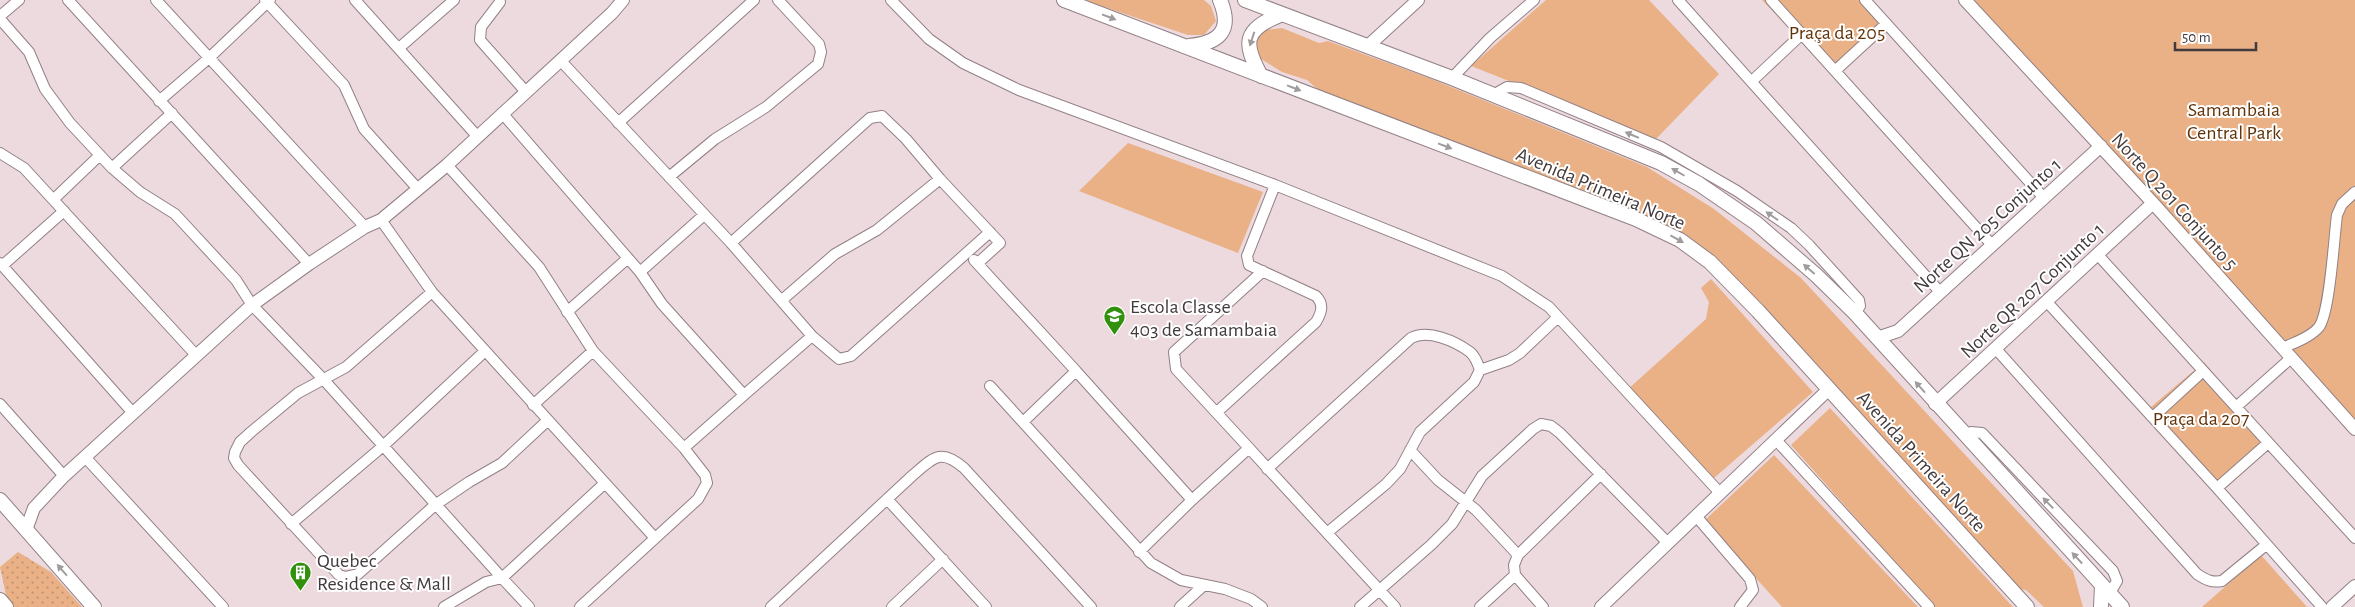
<svg xmlns="http://www.w3.org/2000/svg" width="2355" height="607" viewBox="0 0 2355 607" font-family="'Alegreya Sans',sans-serif">
	<style>
		.grass { fill: url(#grass-dots) }
		.park { fill: #eab187 }
		.lines { fill: none; stroke-linecap: round; stroke-linejoin: round }
		.minor-casing { stroke: #928085; stroke-width: 12 }
		.tertiary-casing { stroke: #928085; stroke-width: 14 }
		.secondary-casing { stroke: #928085; stroke-width: 16 }
		.minor { stroke: #fff; stroke-width: 10 }
		.tertiary { stroke: #fff; stroke-width: 12 }
		.secondary { stroke: #fff; stroke-width: 14 }
		.oneway { fill: #a09c9e }
		.labels { text-anchor: middle; stroke-width: 4; stroke-linejoin: round; paint-order: stroke }
		.park-label { font-size: 20px; fill: #613308; stroke: #fff }
		.street-label { font-size: 20px; fill: #423a3c; stroke: #fff }
		.poi-label { font-size: 20px; fill: #423a3c; stroke: #fff; text-anchor: start }
	</style>
	<defs>
		<pattern id="grass-dots" width="8" height="8" patternUnits="userSpaceOnUse" patternTransform="scale(1.25)"><rect width="8" height="8" fill="#eab187"/><path d="M2 2h.1M6 6h.1" fill="none" stroke="#bf9170" stroke-width="1.8" stroke-linecap="round"/></pattern>
	</defs>
	<rect width="100%" height="100%" fill="#eddade"/>
	<!-- grass -->
	<path class="grass" d="M18 552 51 572 82 607H13L7 600 0 567Z"/>
	<!-- park -->
	<path class="park" d="M1083 0H1204L1211 6 1216 21 1204 35H1188Z
		M1546 0H1649L1719 74 1656 139 1471 66Z
		M1762 0H1872L1895 25 1836 76Z
		M1959 0H2355V436Z
		M1282 28 1319 43 1328 41 1429 78 1647 167 1714 209 1801 278 2073 571 2083 607H2044L2026 590 2018 589 1699 244 1637 211 1322 93 1307 80 1282 72 1258 57 1256 39 1265 30Z
		M1128 143 1263 192 1238 253 1079 191Z
		M1711 279 1813 392 1714 478 1627 390 1706 319 1709 302 1701 288Z
		M2204 362 2274 445 2217 496 2145 412Z
		M1830 408 2013 607H1935L1791 445Z
		M1774 455 1918 607H1782L1704 521Z
		M2261 555 2307 607H2202Z"/>
	<g class="lines">
		<defs>
			<path id="minor" d="M68 0 309 264
				M156 0 365 227
				M265 0 344 85 364 129 418 189
				M355 0 477 136
				M891 0 929 39 963 63 1019 90 1275 185 1502 276 1549 307 1720 493
				M1678 0 1940 292
				M1771 0 1992 245
				M1865 0 2044 198
				M500 2 481 27 480 40 526 92
				M0 16 19 0
				M0 19 29 52 45 89 70 123 112 168 140 192 175 214 236 280 252 305 324 380 502 578 486 582 444 607
				M399 48 454 0
				M561 61 731 243 812 336 839 359 851 356 990 232
				M1836 70 1886 24
				M1452 78 1490 38 1534 0
				M1752 81 1802 34
				M1493 95 1507 87 1521 88 1661 147 1737 191 1791 228 1809 245 1859 300 1860 306 1855 313
				M159 101 209 58 270 0
				M502 113 640 272 662 304 744 395 812 336
				M618 123 754 0
				M0 153 24 168 196 355
				M447 165 539 267 593 351 684 448
				M112 168 172 113
				M669 177 715 139 766 107 818 64 821 52 819 44 778 0
				M54 199 100 155
				M381 220 432 292 654 537
				M731 243 870 118 882 116 906 139 940 179 1000 243 978 263
				M2098 255 2355 538
				M974 260 1076 371
				M0 263 133 413
				M2 266 64 211
				M640 272 704 215
				M432 292 346 367 298 393 251 432 240 442 235 452 234 458 238 465 339 575 345 577 358 574 435 505 469 482 502 463 547 421
				M782 300 835 254 877 230 940 179
				M2047 302 2217 488 2322 607
				M567 312 628 258
				M2282 348C2294 343 2311 337 2319 327 2330 312 2334 237 2337 215L2342 204 2355 192
				M1996 349 2197 574C2206 580 2212 583 2222 581L2266 545
				M990 386 1151 563 1181 580 1225 589 1251 599 1262 607
				M0 404 64 476
				M533 405 593 351
				M2236 407 2291 358
				M1217 412 1316 322C1322 312 1324 304 1316 296L1249 265 1247 256 1275 185
				M2153 417 2203 371
				M1023 422 1076 371 1192 500 1249 448 1395 607
				M1965 436 1971 432 1982 433 2113 571 2117 581 2110 593
				M1776 440 1929 607
				M1249 448 1176 369 1174 352 1263 271
				M1410 450 1438 480 1476 510 1518 555 1514 565 1515 575 1543 607
				M85 457 223 607
				M1267 469 1411 338C1428 329 1455 341 1470 352 1475 356 1478 364 1480 370L1509 360 1520 353 1558 317
				M2217 488 2268 443
				M887 499 986 607
				M1696 516 1750 579 1753 590 1740 607
				M291 524 382 447 484 352
				M1328 532 1386 484 1400 469 1420 432 1474 382 1480 370
				M1139 552 1192 500
				M1518 555 1601 474
				M529 607 502 578 605 483
				M580 607 698 499 707 483 705 475 684 448 744 395
				M771 607 913 475C934 457 941 448 964 468L1091 607
				M892 607 943 559
				M1180 607 1203 586
				M1360 607 1431 545 1452 524 1482 476 1533 429 1541 424 1551 426 1560 433 1668 543
				M1480 607 1515 575"/>
			<path id="tertiary" d="M1965 0 2153 203 2355 429
				M1368 46 1418 0
				M1877 338 1898 331 2101 146
				M1935 404 2153 203
				M26 530 34 508 64 476 252 305 309 264 365 227 381 220 447 165 612 13 623 0
				M1601 607 1829 389
				M2332 607 2355 586"/>
			<path id="secondary" d="M1064 0 1636 219 1680 240 1710 262 1758 311 2027 607
				M1245 0 1452 78 1661 163 1699 184 1756 223 1816 275 1855 313 2122 607
				M1189 46C1219 43 1233 31 1220 0
				M1261 76C1243 43 1243 30 1280 15
				M0 500 94 607
				M0 600 6 607
				M2101 607 2102 585"/>
		</defs>
		<!-- minor casing -->
		<use href="#minor" class="minor-casing"/>
		<!-- tertiary casing -->
		<use href="#tertiary" class="tertiary-casing"/>
		<!-- secondary casing -->
		<use href="#secondary" class="secondary-casing"/>
		<!-- minor -->
		<use href="#minor" class="minor"/>
		<!-- tertiary -->
		<use href="#tertiary" class="tertiary"/>
		<!-- secondary -->
		<use href="#secondary" class="secondary"/>
	</g>
	<!-- one-way arrows -->
	<defs><path id="oneway-solid" d="M-6-.8H1V-3.2L6.5 0L1 3.2V.8H-6Z" transform="scale(1.25)"/></defs>
	<g class="oneway">
		<use href="#oneway-solid" transform="translate(1109 17) rotate(21)"/>
		<use href="#oneway-solid" transform="translate(1252 39) rotate(108)"/>
		<use href="#oneway-solid" transform="translate(1294 88) rotate(21)"/>
		<use href="#oneway-solid" transform="translate(1632 135) rotate(-157)"/>
		<use href="#oneway-solid" transform="translate(1445 146) rotate(21)"/>
		<use href="#oneway-solid" transform="translate(1678 172) rotate(-150)"/>
		<use href="#oneway-solid" transform="translate(1772 216) rotate(-145)"/>
		<use href="#oneway-solid" transform="translate(1677 239) rotate(29)"/>
		<use href="#oneway-solid" transform="translate(1809 269) rotate(-139)"/>
		<use href="#oneway-solid" transform="translate(1920 387) rotate(-132)"/>
		<use href="#oneway-solid" transform="translate(2048 503) rotate(-134)"/>
		<use href="#oneway-solid" transform="translate(2077 558) rotate(-133)"/>
		<use href="#oneway-solid" transform="translate(62 570) rotate(-131)"/>
	</g>
	<!-- icons -->
	<defs>
		<symbol id="school-pin" viewBox="-11 -11 22 30"><path d="M0 17L-7.5 6A9.5 9.5 0 1 1 7.5 6Z" fill="#31910d" stroke="#fff"/><path d="M0-5L7-2L0 1L-7-2ZM-4 1L0 2.5L4 1V4Q0 6-4 4Z" fill="#fff"/></symbol>
		<symbol id="building-pin" viewBox="-11 -11 22 30"><path d="M0 17L-7.5 6A9.5 9.5 0 1 1 7.5 6Z" fill="#31910d" stroke="#fff"/><path d="M-4-6H4V6H1V3H-1V6H-4ZM-2.5-4.3h1.7v1.8h-1.7ZM.8-4.3h1.7v1.8H.8ZM-2.5-1h1.7V.8h-1.7ZM.8-1h1.7V.8H.8Z" fill="#fff"/></symbol>
	</defs>
	<g fill-rule="evenodd">
		<use href="#school-pin" x="1102" y="304" width="25" height="34"/>
		<use href="#building-pin" x="288" y="560" width="25" height="34"/>
	</g>
	<g class="labels">
		<!-- park labels -->
		<g class="park-label">
			<text x="1837" y="39">Praça da 205</text>
			<text x="2234" y="116">Samambaia<tspan x="2234" dy="23">Central Park</tspan></text>
			<text x="2201" y="425">Praça da 207</text>
		</g>
		<!-- street labels -->
		<g class="street-label">
			<text transform="translate(1601 188) rotate(23)" y="7">Avenida Primeira Norte</text>
			<text transform="translate(2175 201) rotate(48)" y="7">Norte Q 201 Conjunto 5</text>
			<text transform="translate(1987 225) rotate(-42)" y="7">Norte QN 205 Conjunto 1</text>
			<text transform="translate(2032 290) rotate(-43)" y="7">Norte QR 207 Conjunto 1</text>
			<text transform="translate(1922 461) rotate(48)" y="7">Avenida Primeira Norte</text>
		</g>
		<!-- poi labels -->
		<g class="poi-label">
			<text x="1130" y="313">Escola Classe<tspan x="1130" dy="23">403 de Samambaia</tspan></text>
			<text x="317" y="567">Quebec<tspan x="317" dy="23">Residence &amp; Mall</tspan></text>
		</g>
	</g>
	<!-- scale -->
	<path d="M2175 42v8h81v-8" fill="none" stroke="#423a3c" stroke-width="2.5"/>
	<text x="2182" y="42" font-size="15" fill="#423a3c" stroke="#ffffff" stroke-width="4" paint-order="stroke">50 m</text>
</svg>
